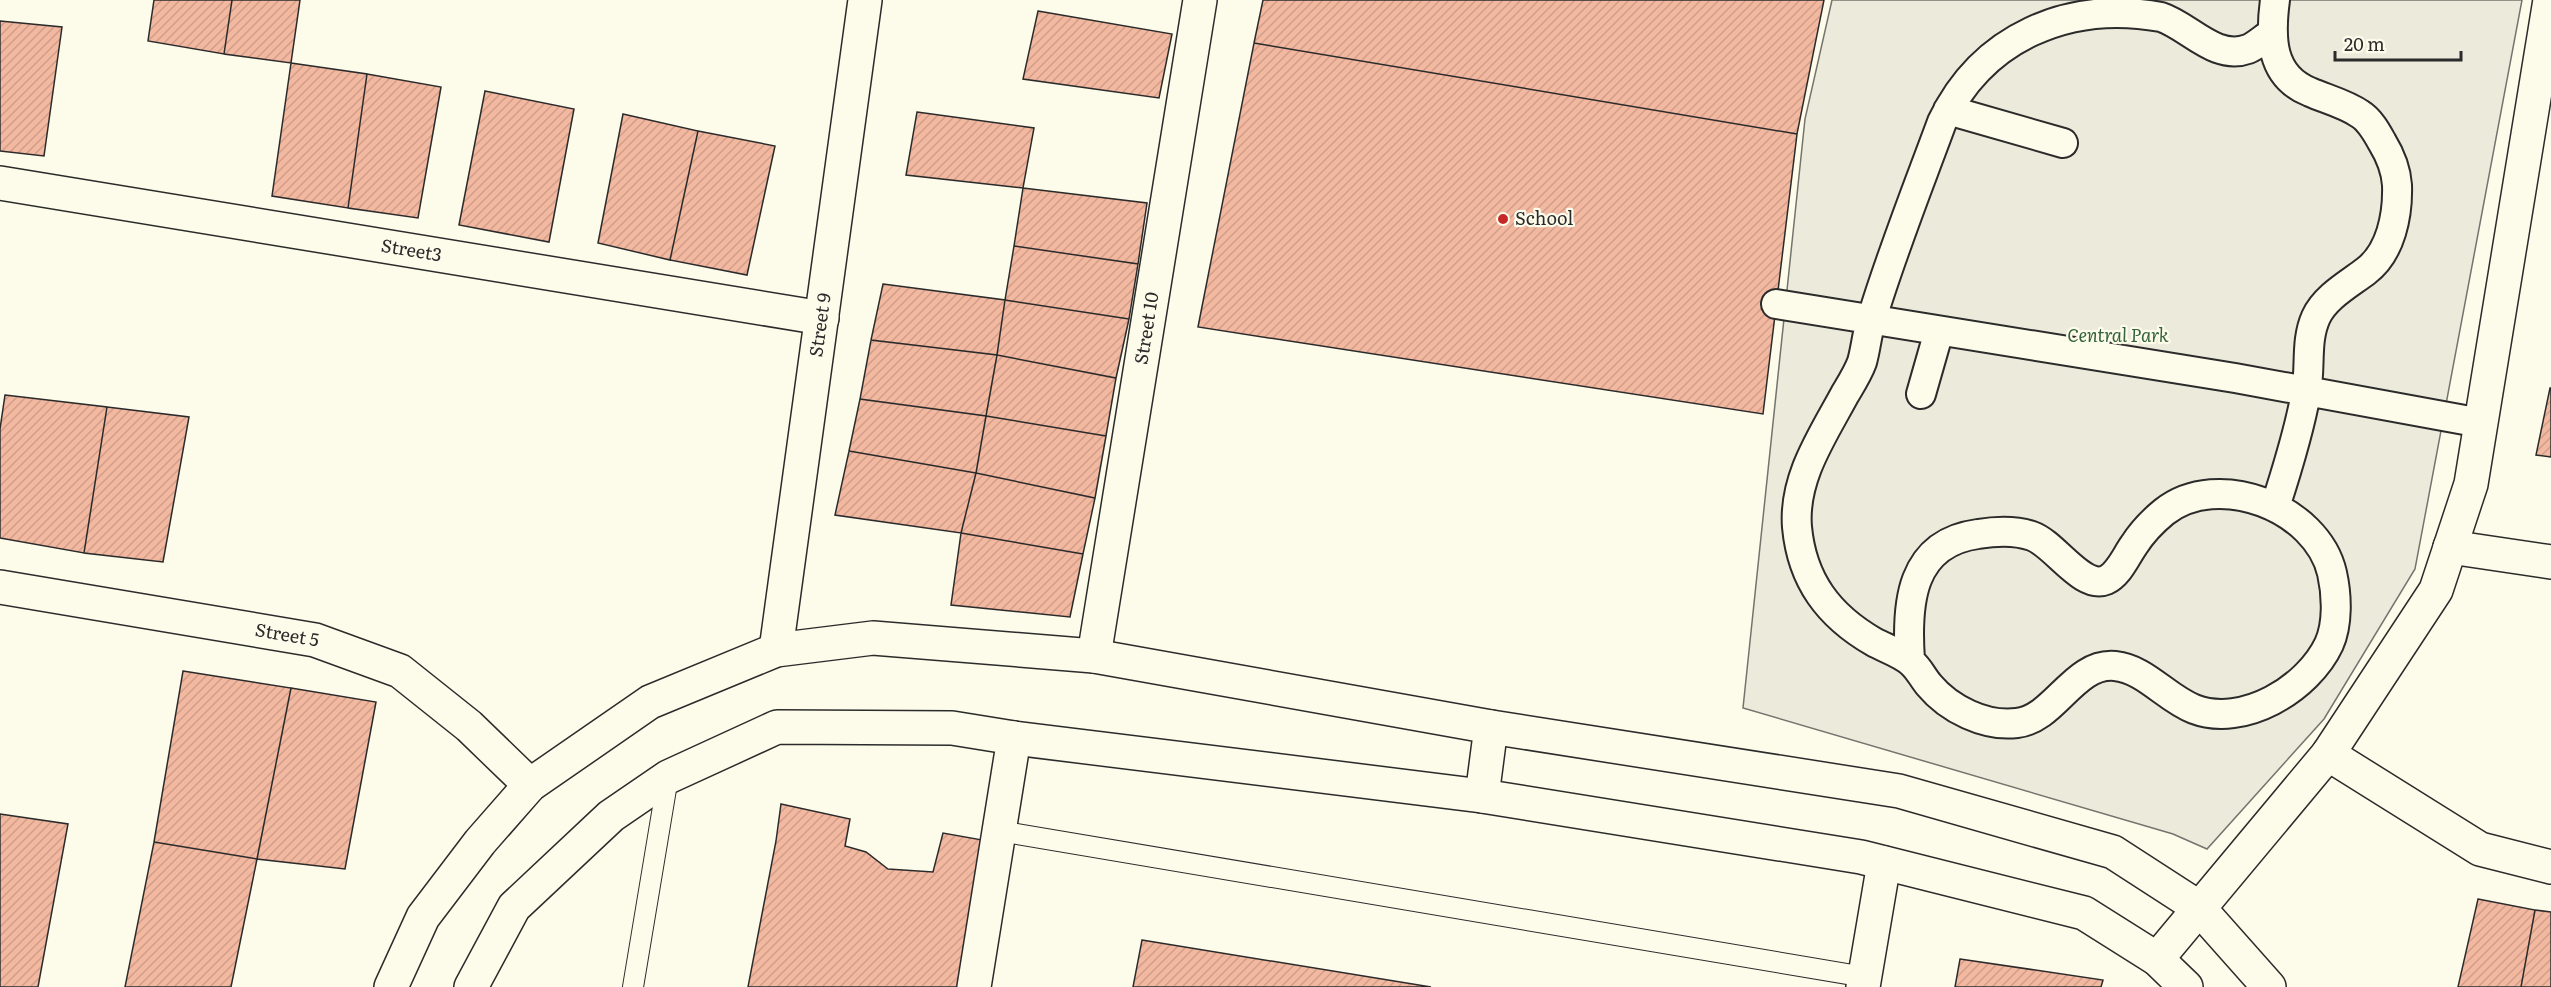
<svg xmlns="http://www.w3.org/2000/svg" width="2551" height="987" viewBox="0 0 2551 987" font-family="Literata,serif">
	<style>
		.park { fill: #ecebdb; stroke: #74746e; stroke-width: 1.5 }
		.building { fill: url(#building-hatch); stroke: #2b2b2b; stroke-width: 1.5 }
		.lines { fill: none; stroke-linecap: round; stroke-linejoin: round }
		.service-casing { stroke: #2b2b2b; stroke-width: 22 }
		.pedestrian-casing { stroke: #2b2b2b; stroke-width: 32 }
		.minor-casing { stroke: #2b2b2b; stroke-width: 36 }
		.tertiary-casing { stroke: #2b2b2b; stroke-width: 36 }
		.service { stroke: #fdfbea; stroke-width: 20 }
		.pedestrian { stroke: #fdfbea; stroke-width: 28 }
		.minor { stroke: #fdfbea; stroke-width: 33 }
		.tertiary { stroke: #fdfbea; stroke-width: 33 }
		.poi-dot { fill: #c62828; stroke: #fdfbea; stroke-width: 2 }
		.labels { text-anchor: middle; stroke-width: 4.5; stroke-linejoin: round; paint-order: stroke }
		.poi-label { font-size: 18px; fill: #2b2b2b; stroke: #fdfbea; text-anchor: start }
		.street-label { font-size: 18px; fill: #2b2b2b; stroke: #fdfbea }
		.park-label { font-size: 18px; font-style: italic; fill: #34623c; stroke: #fdfbea }
	</style>
	<defs>
		<pattern id="building-hatch" width="6" height="6" patternUnits="userSpaceOnUse" patternTransform="scale(1.5)"><rect width="6" height="6" fill="#f2b8a0"/><path d="M-1 1l2-2M0 6l6-6M5 7l2-2" fill="none" stroke="#d09e8a"/></pattern>
	</defs>
	<rect width="100%" height="100%" fill="#fdfbea"/>
	<!-- park -->
	<path class="park" d="M1832 0H2522L2415 569 2324 719 2207 849 2173 834 1743 708 1805 119Z"/>
	<!-- building -->
	<path class="building" d="M154 0H232L224 54 148 41Z
		M232 0H300L291 63 224 54Z
		M1263 0H1824L1797 134 1254 43Z
		M1038 11 1172 34 1159 98 1023 79Z
		M0 21 62 27 44 156 0 151Z
		M1254 43 1797 134 1763 414 1198 327Z
		M291 63 367 74 348 208 272 196Z
		M367 74 441 87 418 218 348 208Z
		M485 91 574 109 549 242 459 225Z
		M917 112 1034 128 1023 188 906 175Z
		M623 114 698 131 670 260 598 243Z
		M698 131 775 146 747 275 670 260Z
		M1023 188 1147 203 1138 264 1014 246Z
		M1014 246 1138 264 1129 319 1005 300Z
		M883 284 1005 300 997 355 871 340Z
		M1005 300 1129 319 1116 378 997 355Z
		M871 340 997 355 986 416 860 399Z
		M997 355 1116 378 1106 436 986 416Z
		M2550 388H2551V457L2536 455Z
		M5 395 107 407 84 553 0 538V429Z
		M860 399 986 416 976 473 849 451Z
		M107 407 189 417 163 562 84 553Z
		M986 416 1106 436 1095 498 976 473Z
		M849 451 976 473 961 533 835 515Z
		M976 473 1095 498 1083 554 961 533Z
		M961 533 1083 554 1070 617 951 605Z
		M183 671 291 688 257 859 154 842Z
		M291 688 376 702 345 869 257 859Z
		M781 804 850 819 845 846 866 852 888 869 933 872 943 833 988 841 962 987H748L776 841Z
		M0 814 68 824 38 987H0Z
		M154 842 257 859 231 987H125Z
		M2478 899 2535 910 2521 987H2458Z
		M2535 910 2551 912V987H2521Z
		M1142 940 1431 987H1133Z
		M1960 959 2103 980 2101 987H1955Z"/>
	<g class="lines">
		<defs>
			<path id="service" d="M999 831 1865 977
				M633 987 668 777"/>
			<path id="pedestrian" d="M2275 0C2270 37 2270 76 2310 92 2326 99 2346 104 2360 114 2370 120 2377 133 2382 142 2390 155 2396 170 2397 185 2398 215 2391 252 2366 271 2349 284 2325 297 2316 317 2305 341 2311 368 2306 393 2299 432 2287 470 2275 507
				M1948 110 2063 143
				M1776 304 2235 378 2481 423
				M1921 394 1939 331
				M1910 660C1906 604 1910 543 1978 534 1996 531 2015 530 2032 536 2055 544 2082 590 2106 580 2119 574 2126 556 2134 545 2141 534 2153 521 2164 512 2218 469 2317 508 2332 573 2337 595 2338 624 2329 644 2308 689 2243 728 2194 709 2166 698 2145 669 2115 666 2074 662 2055 719 2017 723 1985 727 1949 709 1929 685 1923 678 1919 669 1912 663 1903 654 1885 648 1874 642 1829 616 1802 581 1797 527 1793 478 1823 435 1845 394 1851 384 1858 373 1862 362 1866 348 1867 332 1872 318 1892 252 1918 187 1942 122 1982 38 2067 0 2161 17 2189 26 2215 61 2248 49 2256 46 2264 38 2271 34"/>
			<g id="minor">
				<path id="s1" d="M0 183 822 318"/>
				<path id="s2" d="M0 587 315 640 400 671 469 726 530 785"/>
				<path id="s3" d="M776 650 865 0"/>
				<path d="M2328 754 2480 849 2551 867"/>
				<path d="M2157 959 2328 754 2436 590 2471 484 2550 0"/>
				<path d="M974 987 1014 738"/>
				<path d="M1863 987 1884 863"/>
			</g>
			<g id="tertiary">
				<path d="M2450 547 2551 562"/>
				<path id="s4" d="M1094 656 1200 0"/>
				<path d="M1482 796 1491 727"/>
				<path d="M391 987 423 917 480 842 530 785 650 702 776 650 873 638 1094 656 1491 727 1899 791 2113 852 2198 907 2269 987"/>
				<path d="M471 987 514 907 611 816 668 777 777 727 952 728 1014 738 1482 796 1861 857 2084 913 2157 959 2186 987"/>
			</g>
		</defs>
		<!-- service casing -->
		<use href="#service" class="service-casing"/>
		<!-- pedestrian casing -->
		<use href="#pedestrian" class="pedestrian-casing"/>
		<!-- minor casing -->
		<use href="#minor" class="minor-casing"/>
		<!-- tertiary casing -->
		<use href="#tertiary" class="tertiary-casing"/>
		<!-- service -->
		<use href="#service" class="service"/>
		<!-- pedestrian -->
		<use href="#pedestrian" class="pedestrian"/>
		<!-- minor -->
		<use href="#minor" class="minor"/>
		<!-- tertiary -->
		<use href="#tertiary" class="tertiary"/>
	</g>
	<!-- markers -->
	<circle class="poi-dot" cx="1503" cy="219" r="6"/>
	<g class="labels">
		<!-- poi labels -->
		<g class="poi-label">
			<text x="1515" y="225">School</text>
		</g>
		<!-- street labels -->
		<g class="street-label">
			<text dy="6" stroke="none"><textPath href="#s1" startOffset="417">Street3</textPath></text>
			<text dy="6" stroke="none"><textPath href="#s3" startOffset="328">Street 9</textPath></text>
			<text dy="6" stroke="none"><textPath href="#s4" startOffset="332">Street 10</textPath></text>
			<text dy="6" stroke="none"><textPath href="#s2" startOffset="291">Street 5</textPath></text>
		</g>
		<!-- park labels -->
		<g class="park-label">
			<text x="2118" y="342">Central Park</text>
		</g>
	</g>
	<!-- scale -->
	<path d="M2335 51v9h126v-9" fill="none" stroke="#2b2b2b" stroke-width="3"/>
	<text x="2344" y="51" font-size="18" fill="#2b2b2b" stroke="#fdfbea" stroke-width="4.5" paint-order="stroke">20 m</text>
</svg>
